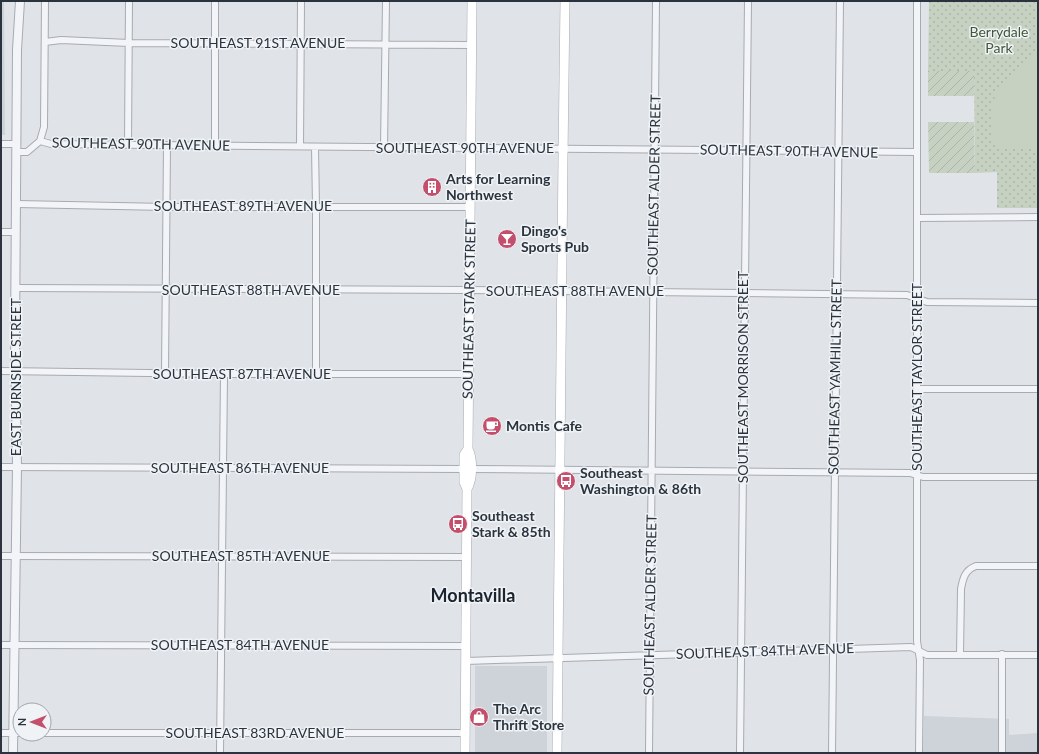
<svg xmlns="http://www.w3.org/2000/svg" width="1039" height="754" viewBox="0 0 1039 754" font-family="Lato,sans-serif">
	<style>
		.built { fill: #ced3da }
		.park { fill: url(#park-dots) }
		.garden { fill: url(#garden-furrows) }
		.pitch { fill: #c7d1c2 }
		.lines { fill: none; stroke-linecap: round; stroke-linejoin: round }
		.minor-casing { stroke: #a6abb2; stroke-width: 8 }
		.tertiary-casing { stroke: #a6abb2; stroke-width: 10 }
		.secondary-casing { stroke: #a6abb2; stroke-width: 10 }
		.minor { stroke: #f3f4f7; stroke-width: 6 }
		.tertiary { stroke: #f3f4f7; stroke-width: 8 }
		.secondary { stroke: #fff; stroke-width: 9 }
		.labels { text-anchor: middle; stroke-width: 3; stroke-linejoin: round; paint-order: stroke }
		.park-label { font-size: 14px; fill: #425839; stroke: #f0f3f6 }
		.street-label { font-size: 14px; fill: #2a333e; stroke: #f0f3f6 }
		.poi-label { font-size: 14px; font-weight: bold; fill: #2a333e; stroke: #f0f3f6; text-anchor: start }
		.district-label { font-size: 18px; font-weight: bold; fill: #1c242f; stroke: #f0f3f6 }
	</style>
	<defs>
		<pattern id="park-dots" width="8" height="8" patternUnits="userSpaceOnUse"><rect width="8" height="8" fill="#c7d1c2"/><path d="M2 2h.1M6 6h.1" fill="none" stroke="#abb4a8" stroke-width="1.8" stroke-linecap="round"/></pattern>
		<pattern id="garden-furrows" width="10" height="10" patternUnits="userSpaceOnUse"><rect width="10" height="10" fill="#c7d1c2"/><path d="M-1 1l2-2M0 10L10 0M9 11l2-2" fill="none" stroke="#abb4a8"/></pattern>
	</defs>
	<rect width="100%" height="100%" fill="#e0e4e8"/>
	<!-- built -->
	<path class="built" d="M1 1H4L5 135H1Z
		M475 666H547V753H475Z
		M924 716 1009 719V735L1038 733V753H923Z"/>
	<!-- park -->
	<path class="park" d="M929 1H1038V208H997V172L975 173 974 71H928Z"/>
	<!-- garden -->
	<path class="garden" d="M928 71H974V96H928Z
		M928 122H974L975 173H929Z"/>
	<!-- pitch -->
	<path class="pitch" d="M1038 55V147H995C985 100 993 94 1025 61L1029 58Z"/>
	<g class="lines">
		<defs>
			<path id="minor" d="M917 1V641L920 660 919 753
				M45 42 61 40 129 43 472 45
				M40 141 51 144 917 152
				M40 141 44 127 45 1
				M1 144H17
				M128 144 129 1
				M215 145V1
				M300 146 301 1
				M315 147 316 206V375
				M384 148 386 1
				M17 152H27L40 141
				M17 204 167 207H470
				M917 218 1038 217
				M1 232H16
				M16 288 470 290 907 295 927 302 1038 303
				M1 371 224 374H469
				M165 374 167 145
				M917 389H1038
				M1 467 464 469
				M471 469 910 473 923 477H1038
				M1 556 467 557
				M1 645 466 646
				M960 655 961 589C963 578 965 570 976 566H1038
				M466 661 911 647 927 655H1038
				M1 733H20
				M44 733H465
				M220 753 224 374
				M649 753 656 1
				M740 753 748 1
				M832 753 840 1
				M1002 753V654"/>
			<path id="tertiary" d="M13 753 17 467 15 340 17 50 20 1"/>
			<path id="secondary" d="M467 489C473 479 473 459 468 449
				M465 753 467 489 464 482V455L468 449 472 1
				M557 753 563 157 565 1"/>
		</defs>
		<!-- minor casing -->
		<use href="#minor" class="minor-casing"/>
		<!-- tertiary casing -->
		<use href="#tertiary" class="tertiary-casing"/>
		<!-- secondary casing -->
		<use href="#secondary" class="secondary-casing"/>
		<!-- minor -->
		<use href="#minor" class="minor"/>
		<!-- tertiary -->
		<use href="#tertiary" class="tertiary"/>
		<!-- secondary -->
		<use href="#secondary" class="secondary"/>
	</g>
	<!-- icons -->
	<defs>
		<symbol id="building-disc" viewBox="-11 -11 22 22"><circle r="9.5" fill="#c34f6d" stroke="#f0f3f6"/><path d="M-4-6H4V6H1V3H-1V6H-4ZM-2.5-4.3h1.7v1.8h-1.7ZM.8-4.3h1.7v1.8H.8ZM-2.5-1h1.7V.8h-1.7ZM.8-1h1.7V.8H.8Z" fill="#fff"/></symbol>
		<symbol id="bar-disc" viewBox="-11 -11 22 22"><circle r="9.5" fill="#c34f6d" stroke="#f0f3f6"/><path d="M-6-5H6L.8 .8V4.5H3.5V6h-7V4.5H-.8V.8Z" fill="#fff"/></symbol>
		<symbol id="cafe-disc" viewBox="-11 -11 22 22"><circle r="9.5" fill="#c34f6d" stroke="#f0f3f6"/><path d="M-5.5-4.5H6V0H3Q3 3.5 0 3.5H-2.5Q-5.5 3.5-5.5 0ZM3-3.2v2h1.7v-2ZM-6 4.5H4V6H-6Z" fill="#fff"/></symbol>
		<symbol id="bus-disc" viewBox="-11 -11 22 22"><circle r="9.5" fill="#c34f6d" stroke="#f0f3f6"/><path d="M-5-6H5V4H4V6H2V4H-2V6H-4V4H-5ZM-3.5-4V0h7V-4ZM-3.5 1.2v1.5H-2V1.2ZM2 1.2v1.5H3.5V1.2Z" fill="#fff"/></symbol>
		<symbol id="shop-disc" viewBox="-11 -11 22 22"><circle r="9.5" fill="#c34f6d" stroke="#f0f3f6"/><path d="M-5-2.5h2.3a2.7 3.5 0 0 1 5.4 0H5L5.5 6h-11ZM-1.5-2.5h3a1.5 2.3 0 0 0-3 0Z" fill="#fff"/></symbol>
	</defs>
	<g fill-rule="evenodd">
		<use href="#building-disc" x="421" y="176" width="22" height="22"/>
		<use href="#bar-disc" x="496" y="228" width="22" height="22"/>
		<use href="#cafe-disc" x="481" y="415" width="22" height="22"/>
		<use href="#bus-disc" x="555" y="470" width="22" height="22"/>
		<use href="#bus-disc" x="447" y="513" width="22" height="22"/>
		<use href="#shop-disc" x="468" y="706" width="22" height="22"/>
	</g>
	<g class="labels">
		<!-- park labels -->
		<g class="park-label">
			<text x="999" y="37">Berrydale<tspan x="999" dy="16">Park</tspan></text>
		</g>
		<!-- street labels -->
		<g class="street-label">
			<text x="258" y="48">SOUTHEAST 91ST AVENUE</text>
			<text transform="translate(141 144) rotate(1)" y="5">SOUTHEAST 90TH AVENUE</text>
			<text x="465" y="153">SOUTHEAST 90TH AVENUE</text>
			<text transform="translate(789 151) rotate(1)" y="5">SOUTHEAST 90TH AVENUE</text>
			<text transform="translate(654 185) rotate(-89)" y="5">SOUTHEAST ALDER STREET</text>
			<text x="243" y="211">SOUTHEAST 89TH AVENUE</text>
			<text x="251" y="295">SOUTHEAST 88TH AVENUE</text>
			<text x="575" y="296">SOUTHEAST 88TH AVENUE</text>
			<text transform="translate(469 309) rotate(-89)" y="5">SOUTHEAST STARK STREET</text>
			<text x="242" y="379">SOUTHEAST 87TH AVENUE</text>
			<text transform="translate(16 377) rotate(-90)" y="5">EAST BURNSIDE STREET</text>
			<text transform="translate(743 377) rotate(-90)" y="5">SOUTHEAST MORRISON STREET</text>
			<text transform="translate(835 377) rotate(-89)" y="5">SOUTHEAST YAMHILL STREET</text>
			<text transform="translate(917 377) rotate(-90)" y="5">SOUTHEAST TAYLOR STREET</text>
			<text x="240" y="473">SOUTHEAST 86TH AVENUE</text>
			<text x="241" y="561">SOUTHEAST 85TH AVENUE</text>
			<text transform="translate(650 605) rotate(-89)" y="5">SOUTHEAST ALDER STREET</text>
			<text x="240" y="650">SOUTHEAST 84TH AVENUE</text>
			<text transform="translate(765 651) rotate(-2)" y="5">SOUTHEAST 84TH AVENUE</text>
			<text x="255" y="738">SOUTHEAST 83RD AVENUE</text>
		</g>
		<!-- poi labels -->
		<g class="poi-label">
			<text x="446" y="184">Arts for Learning<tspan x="446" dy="16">Northwest</tspan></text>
			<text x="521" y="236">Dingo's<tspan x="521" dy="16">Sports Pub</tspan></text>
			<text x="506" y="431">Montis Cafe</text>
			<text x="580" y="478">Southeast<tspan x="580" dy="16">Washington &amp; 86th</tspan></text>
			<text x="472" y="521">Southeast<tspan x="472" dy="16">Stark &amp; 85th</tspan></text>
			<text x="493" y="714">The Arc<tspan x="493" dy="16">Thrift Store</tspan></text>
		</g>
		<!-- district labels -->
		<g class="district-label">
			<text x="473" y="602">Montavilla</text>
		</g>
	</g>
	<!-- border -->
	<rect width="1039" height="754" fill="none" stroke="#2a333e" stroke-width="4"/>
	<!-- north arrow -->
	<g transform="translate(32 722) rotate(270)"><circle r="19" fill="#f0f3f6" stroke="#a1a6ac"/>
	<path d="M0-3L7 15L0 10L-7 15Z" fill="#c34f6d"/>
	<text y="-6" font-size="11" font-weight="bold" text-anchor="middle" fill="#2a333e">N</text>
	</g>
</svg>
